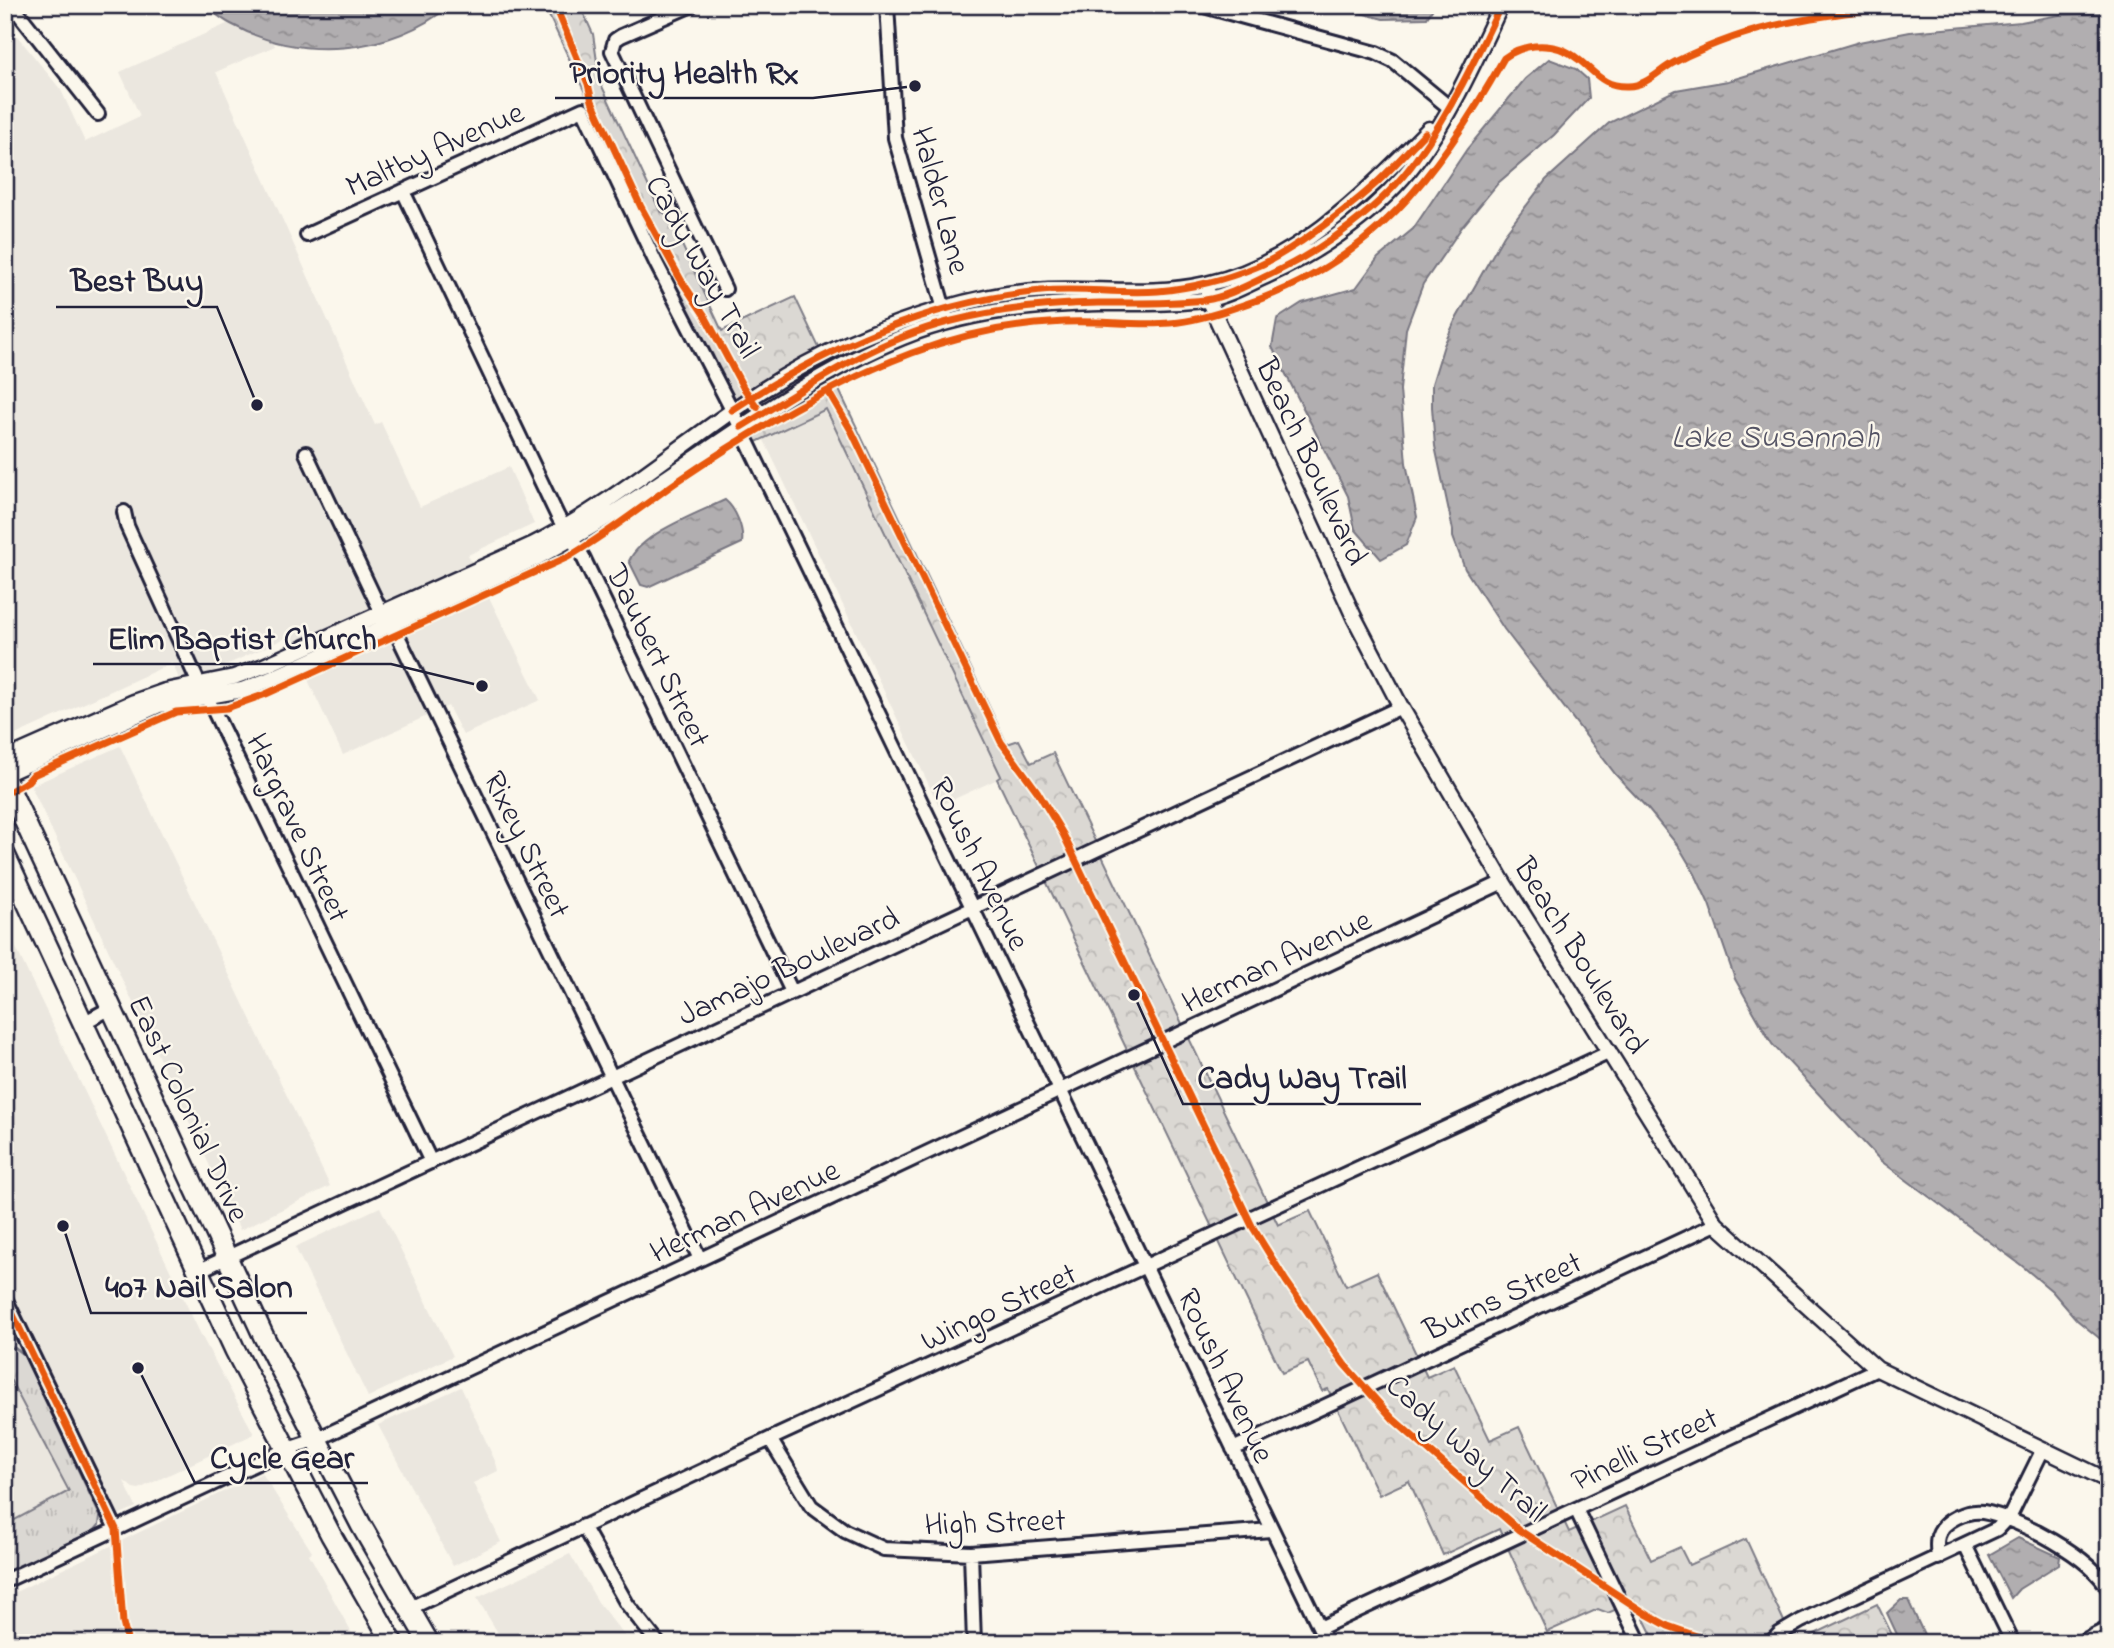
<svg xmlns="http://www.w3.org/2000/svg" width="2114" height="1648" viewBox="0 0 2114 1648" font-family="'Indie Flower',sans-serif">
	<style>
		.built { fill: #ebe7df }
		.grass { fill: url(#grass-tufts); stroke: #7e7d87; stroke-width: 2 }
		.park { fill: url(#park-crowns); stroke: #7e7d87; stroke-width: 2 }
		.water { fill: url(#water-ripples); stroke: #787681; stroke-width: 2 }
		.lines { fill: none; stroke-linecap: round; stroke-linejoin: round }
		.minor-casing { stroke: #22223b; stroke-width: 18 }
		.tertiary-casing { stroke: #22223b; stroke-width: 19 }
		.trunk-casing { stroke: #22223b; stroke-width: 24 }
		.minor { stroke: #fbf7ec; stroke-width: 12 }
		.tertiary { stroke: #fbf7ec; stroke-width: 14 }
		.trunk { stroke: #fbf7ec; stroke-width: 19 }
		.cycleway-casing { stroke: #fbf7ec; stroke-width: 11 }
		.cycleway { stroke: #e8590c; stroke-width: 7 }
		.labels { text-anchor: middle; stroke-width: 5; stroke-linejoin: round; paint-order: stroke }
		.street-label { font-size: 32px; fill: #22223b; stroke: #fbf7ec }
		.water-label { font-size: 33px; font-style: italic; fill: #545364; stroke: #fbf7ec }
		.leader { fill: none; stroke: #22223b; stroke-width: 2.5 }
		.callout-dot { fill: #22223b; stroke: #fbf7ec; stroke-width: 2.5 }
		.callout-label { font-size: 33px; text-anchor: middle; font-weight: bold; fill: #22223b; stroke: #fbf7ec; stroke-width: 5; stroke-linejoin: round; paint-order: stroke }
	</style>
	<defs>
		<pattern id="grass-tufts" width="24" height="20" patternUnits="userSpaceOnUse" patternTransform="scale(1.75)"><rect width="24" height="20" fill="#dbd8d3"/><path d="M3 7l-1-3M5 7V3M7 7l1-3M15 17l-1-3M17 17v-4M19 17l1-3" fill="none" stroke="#bcb9b6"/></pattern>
		<pattern id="park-crowns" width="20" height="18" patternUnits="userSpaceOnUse" patternTransform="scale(1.75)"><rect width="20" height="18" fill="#dbd8d3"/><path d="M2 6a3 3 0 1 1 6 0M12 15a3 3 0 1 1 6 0" fill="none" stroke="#bcb9b6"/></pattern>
		<pattern id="water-ripples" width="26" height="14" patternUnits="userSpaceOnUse" patternTransform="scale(1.75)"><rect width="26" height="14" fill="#b1aeb0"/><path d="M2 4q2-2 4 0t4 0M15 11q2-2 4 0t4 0" fill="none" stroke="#908d90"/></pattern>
	</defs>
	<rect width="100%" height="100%" fill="#fbf7ec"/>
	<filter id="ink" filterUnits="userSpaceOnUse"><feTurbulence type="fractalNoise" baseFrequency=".0143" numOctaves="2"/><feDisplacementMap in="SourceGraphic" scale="14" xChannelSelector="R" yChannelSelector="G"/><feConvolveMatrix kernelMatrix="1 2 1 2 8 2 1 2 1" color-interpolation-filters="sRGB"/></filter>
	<g filter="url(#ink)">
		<!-- built -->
		<path class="built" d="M258 10 275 46 216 72 375 425 381 422 420 507 509 467 534 524 468 555 540 700 463 735 448 706 343 755 288 637 182 685 172 663 13 736 11 731 5 733V21L61 90 85 142 140 116 120 72Z
			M825 409 1002 777 939 806 763 438Z
			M120 746 330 1186 240 1230 31 786Z
			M5 925 201 1335 254 1434 139 1489 133 1488 124 1481 136 1507 5 1567Z
			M380 1207 453 1356 368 1397 295 1247Z
			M461 1387 496 1463 498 1471 473 1483 501 1542 453 1566 378 1425Z
			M262 1473 312 1552 309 1554 357 1643H5V1597Z
			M570 1554 598 1602 630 1643H504L477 1598Z"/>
		<!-- grass -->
		<path class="grass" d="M5 1347 15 1348 23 1354 100 1516 99 1525 93 1532 5 1573V1525L69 1491 5 1370Z"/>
		<!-- park -->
		<path class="park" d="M544 5H592L593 7 582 10 593 34 600 82 660 211 668 215 722 331 795 297 1007 744 1019 740 1031 763 1053 753 1278 1225 1310 1211 1346 1286 1377 1272 1427 1377 1454 1365 1490 1440 1519 1427 1569 1532 1625 1506 1651 1560 1680 1547 1689 1565 1746 1539 1794 1643H1656L1635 1601 1608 1613 1598 1609 1547 1632 1499 1529 1443 1555 1409 1481 1379 1495 1328 1389 1322 1391 1308 1362 1282 1373 997 779 1001 776 826 409 750 445Z
			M1877 1604 1896 1643H1796Z"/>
		<!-- water -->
		<path class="water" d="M204 5H451C389 55 300 62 231 24 221 19 212 11 204 5Z
			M1331 5H1435L1427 18 1383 19Z
			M2109 13V1346L2077 1320 2052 1291 2021 1265 1881 1161 1772 1044 1735 979 1709 904 1695 874 1679 847 1648 809 1616 775 1504 629 1465 569 1453 537V530L1435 446 1432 407V384L1444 345 1455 321 1504 235 1546 180 1609 123 1676 90 1728 81 1859 42 1910 32 2021 22 2059 15Z
			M1549 59 1576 69 1587 79 1589 98 1554 135 1498 183 1462 227 1423 284 1406 329 1400 390 1406 463 1417 517 1406 545 1381 559 1355 529 1348 496 1272 347 1277 319 1302 303 1356 288 1378 258 1413 229 1467 149 1525 79Z
			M725 500C736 509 744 529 742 543L648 587 641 585 629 561C642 533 698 513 725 500Z
			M2018 1538 2060 1557 2059 1564 2019 1589 2011 1598 1989 1555Z
			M1901 1600H1908L1928 1643H1901L1887 1613Z"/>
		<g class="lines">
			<defs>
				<path id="minor" d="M12 5 98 114
					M692 5 621 36 615 40 612 51 725 289
					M887 5 895 138 946 316
					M1200 5 1376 53 1393 61 1450 108
					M403 191 558 517 583 557 792 992
					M307 235 583 109 656 263 732 410 1327 1643
					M306 453 377 603 398 636 700 1259
					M124 512 127 526 199 684 213 709 431 1162
					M83 1023 111 1008
					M198 1271 1401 707
					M5 1298 116 1529
					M770 1439 811 1506 845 1531 884 1549 971 1553 1271 1530
					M1233 1449 1716 1224
					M1576 1509 1640 1643
					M583 1526 627 1604 658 1643
					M1965 1545 2013 1643
					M971 1553 974 1643
					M1938 1558C1937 1550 1936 1543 1938 1536 1943 1520 1967 1510 1983 1512 2019 1518 2092 1557 2109 1590
					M5 1581 285 1450 315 1440 358 1420 1503 882
					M408 1609 770 1439 1610 1052
					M1320 1628 1877 1369
					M1770 1643 1779 1634 1801 1621 1997 1529 2011 1514 2043 1449
					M2079 1643 2109 1628"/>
				<path id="tertiary" d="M1208 293V299L1215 315 1354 617 1401 707 1503 882 1716 1224 1877 1369 2109 1481
					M5 759 134 702 165 691 234 677 264 666 532 545C644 489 733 393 849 343 911 316 979 293 1048 290 1100 288 1154 296 1206 284 1297 265 1366 192 1429 129
					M5 774 159 705 242 690 268 680 536 558C663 493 770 391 903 337 964 312 1033 304 1099 303 1134 303 1169 304 1204 300 1226 297 1250 283 1270 274 1325 249 1380 209 1417 160 1452 113 1476 58 1501 5"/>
				<path id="trunk" d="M5 779 264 1337 361 1525 429 1643
					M5 855 235 1350 331 1535 393 1643"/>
			</defs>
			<!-- minor casing -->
			<use href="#minor" class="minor-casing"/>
			<!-- tertiary casing -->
			<use href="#tertiary" class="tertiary-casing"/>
			<!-- trunk casing -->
			<use href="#trunk" class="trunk-casing"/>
			<!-- minor -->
			<use href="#minor" class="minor"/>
			<!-- tertiary -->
			<use href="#tertiary" class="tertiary"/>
			<!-- trunk -->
			<use href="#trunk" class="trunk"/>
			<defs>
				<path id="cycleway" d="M555 5 588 84 592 101 641 207 681 280 705 316 743 387 757 407
					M828 391 852 432 1001 742 1037 791 1063 834 1252 1226 1286 1281 1344 1364 1393 1419 1519 1530 1648 1615 1668 1626 1716 1643
					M732 410C827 347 928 302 1041 291 1080 287 1119 294 1158 291 1192 288 1224 280 1256 267 1272 261 1287 250 1302 241 1326 224 1351 206 1373 186 1392 169 1408 150 1425 133
					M741 427C807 387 871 342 948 322 997 309 1048 304 1099 303 1134 303 1170 304 1205 300 1226 297 1250 284 1269 275 1323 250 1383 207 1417 158 1451 111 1476 58 1501 5
					M5 794 28 781 33 775 176 712 227 708 266 694 568 557C606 535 641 507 678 481 750 432 830 384 912 353 960 335 1012 324 1064 322 1099 320 1135 326 1170 323 1194 321 1217 314 1240 306 1370 266 1441 172 1504 58 1525 42 1557 41 1578 59 1595 72 1603 87 1628 86 1647 86 1659 70 1675 62 1694 52 1714 44 1734 37 1790 18 1848 13 1907 5
					M5 1298 116 1529 123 1623 128 1643"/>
			</defs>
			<!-- cycleway casing -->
			<use href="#cycleway" class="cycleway-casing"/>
			<!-- cycleway -->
			<use href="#cycleway" class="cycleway"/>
		</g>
	</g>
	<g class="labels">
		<!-- street labels -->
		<g class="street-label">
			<text transform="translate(434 148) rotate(-24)" y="11">Maltby Avenue</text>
			<text transform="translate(942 200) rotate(75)" y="11">Halder Lane</text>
			<text transform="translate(704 266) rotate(61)" y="11">Cady Way Trail</text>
			<text transform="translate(1313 461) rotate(65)" y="11">Beach Boulevard</text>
			<text transform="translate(659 655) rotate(64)" y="11">Daubert Street</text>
			<text transform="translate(299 827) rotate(65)" y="11">Hargrave Street</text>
			<text transform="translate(528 844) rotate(64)" y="11">Rixey Street</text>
			<text transform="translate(981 863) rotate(64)" y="11">Roush Avenue</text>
			<text transform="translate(1582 955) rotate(58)" y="11">Beach Boulevard</text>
			<text transform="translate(1276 960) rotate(-25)" y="11">Herman Avenue</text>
			<text transform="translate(788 965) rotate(-25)" y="11">Jamajo Boulevard</text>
			<text transform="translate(190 1108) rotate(65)" y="11">East Colonial Drive</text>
			<text transform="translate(744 1210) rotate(-25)" y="11">Herman Avenue</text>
			<text transform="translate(1502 1295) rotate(-25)" y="11">Burns Street</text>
			<text transform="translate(998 1306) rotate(-25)" y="11">Wingo Street</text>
			<text transform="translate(1227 1375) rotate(65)" y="11">Roush Avenue</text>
			<text transform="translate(1467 1447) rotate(42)" y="11">Cady Way Trail</text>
			<text transform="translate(1644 1448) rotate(-25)" y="11">Pinelli Street</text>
			<text transform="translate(995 1521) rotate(-2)" y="11">High Street</text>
		</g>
		<!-- water labels -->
		<g class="water-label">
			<text x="1775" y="447">Lake Susannah</text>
		</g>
	</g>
	<!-- callouts -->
	<path class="leader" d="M915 86L813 98H555M257 405L217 307H56M482 686L391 664H93M1134 995L1183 1104H1421M63 1226L91 1313H307M138 1368L195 1483H368"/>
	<g class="callout-dot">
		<circle cx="915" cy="86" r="7"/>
		<circle cx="257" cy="405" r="7"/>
		<circle cx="482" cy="686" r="7"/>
		<circle cx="1134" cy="995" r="7"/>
		<circle cx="63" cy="1226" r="7"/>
		<circle cx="138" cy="1368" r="7"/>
	</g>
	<g class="callout-label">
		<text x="684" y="83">Priority Health Rx</text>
		<text x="137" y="291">Best Buy</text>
		<text x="242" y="649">Elim Baptist Church</text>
		<text x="1302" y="1088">Cady Way Trail</text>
		<text x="199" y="1297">407 Nail Salon</text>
		<text x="282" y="1468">Cycle Gear</text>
	</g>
	<!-- margin -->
	<rect width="2114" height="1648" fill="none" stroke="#fbf7ec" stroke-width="28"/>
	<rect x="14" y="14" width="2086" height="1620" fill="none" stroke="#22223b" stroke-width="2.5" filter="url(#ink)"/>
</svg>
